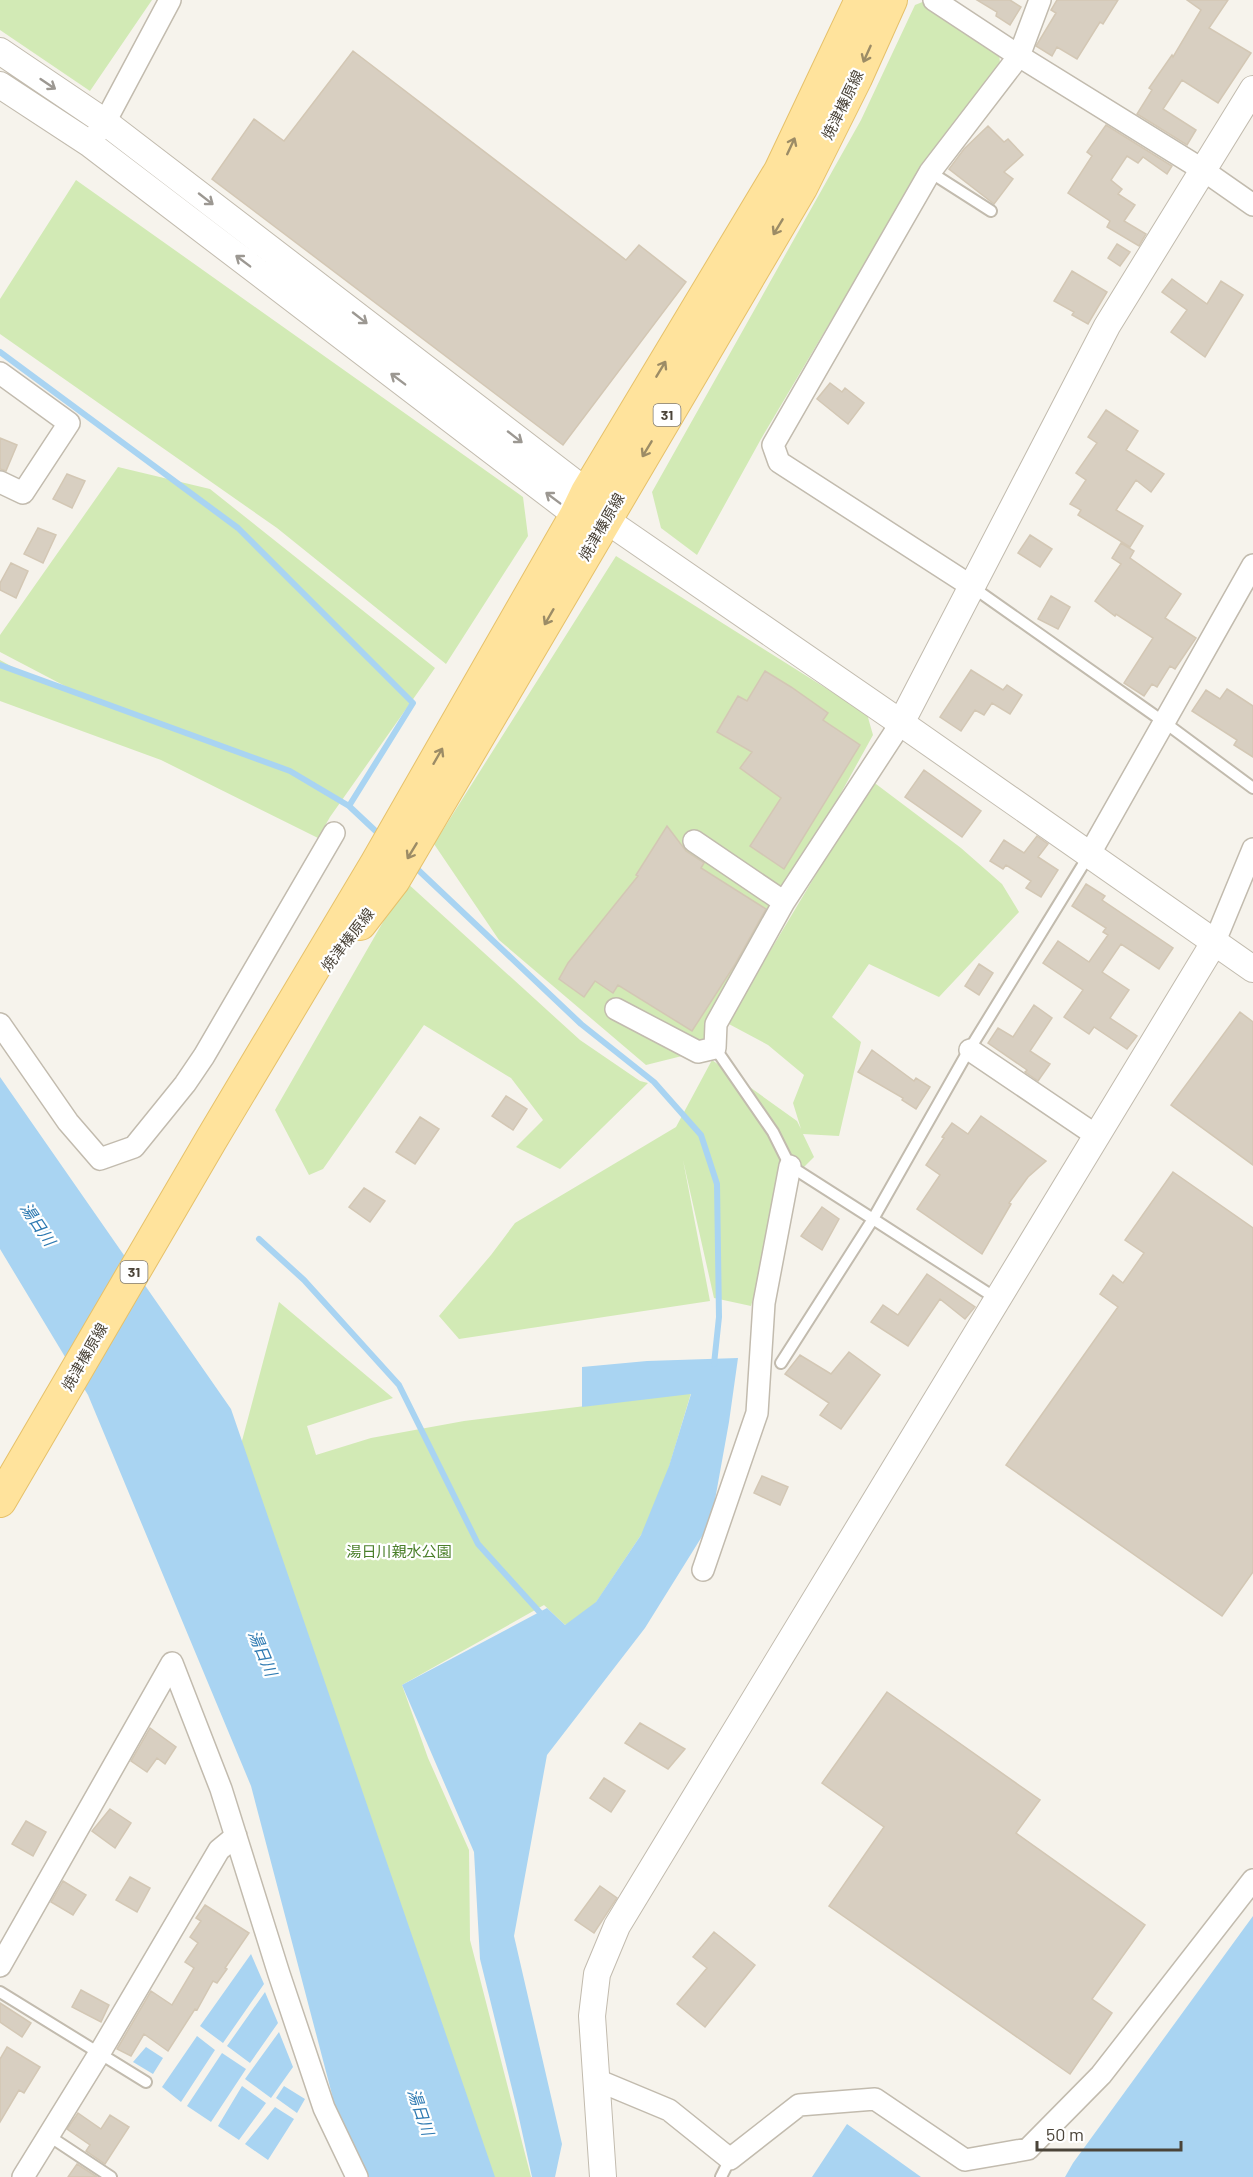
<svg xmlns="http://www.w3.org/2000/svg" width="1253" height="2177" viewBox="0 0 1253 2177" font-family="Barlow,'Noto Sans JP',sans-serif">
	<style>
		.green { fill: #d2eab5 }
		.water { fill: #a9d4f2 }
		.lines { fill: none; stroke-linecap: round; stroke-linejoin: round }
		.stream { stroke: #a9d4f2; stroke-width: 6 }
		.building { fill: #d8cfc1; stroke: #d3c7b4; stroke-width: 1.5 }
		.service-casing { stroke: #c2bbae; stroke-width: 14 }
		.minor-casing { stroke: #c2bbae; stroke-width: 24 }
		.tertiary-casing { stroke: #c2bbae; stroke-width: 28 }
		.primary-casing { stroke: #e6c16a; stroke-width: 34 }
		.service { stroke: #fff; stroke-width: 10 }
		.minor { stroke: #fff; stroke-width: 21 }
		.tertiary { stroke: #fff; stroke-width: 26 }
		.primary { stroke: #ffe39c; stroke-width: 32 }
		.oneway { stroke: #9c8c66 }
		.oneway2 { stroke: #9c9892 }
		.labels { text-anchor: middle; stroke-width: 4.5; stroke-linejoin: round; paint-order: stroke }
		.shield { fill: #fff; stroke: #817c74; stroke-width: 1.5 }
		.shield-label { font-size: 14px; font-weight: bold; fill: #4b4439 }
		.street-label { font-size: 15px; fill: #4b4439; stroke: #fff }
		.park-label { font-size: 15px; fill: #4a7f2a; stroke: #fff }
		.water-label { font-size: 16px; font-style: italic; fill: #2e7ab2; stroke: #fff }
	</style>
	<rect width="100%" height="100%" fill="#f6f3ec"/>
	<!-- green -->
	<path class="green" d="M0 0H152L90 91 0 30Z
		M925 1 999 53 1000 63 929 155 761 439 697 555 661 528 652 492 861 120 915 5Z
		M76 180 523 497 528 536 446 664 277 528 0 334V299Z
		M118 467 210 489 435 668 330 817 318 838 161 760 0 701V660L27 675 84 696 0 652V635Z
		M616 556 867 714 873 735 698 1052 646 1065 499 940 434 844Z
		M872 781 961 848 1002 884 1019 912 939 997 869 964 832 1017 861 1042 839 1136 803 1134 814 1157 786 1185 751 1306 714 1298 683 1160 710 1301 459 1339 439 1316 491 1255 515 1223 676 1127 712 1060 797 1121 801 1129 793 1103 804 1075 768 1045 727 1023Z
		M406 882 580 1040 640 1081 648 1083 560 1169 516 1147 543 1120 511 1078 424 1025 323 1169 309 1175 275 1110Z
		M279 1302 393 1398 307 1426 316 1455 371 1438 464 1421 691 1393 655 1514 589 1613 565 1625 544 1605 402 1685 428 1758 469 1850 470 1940 531 2177H494L239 1452Z"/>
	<!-- water -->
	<path class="water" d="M0 1077 231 1409 495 2177H359L350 2163 251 1786 88 1395 0 1249Z
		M738 1358 729 1422 711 1522 645 1628 547 1755 514 1936 562 2144 555 2177H532L517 2109 480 1959 474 1852 402 1685 547 1608 565 1625 596 1602 641 1535 669 1466 691 1394 582 1407V1367L647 1361Z
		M1253 1916V2177H1065L1073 2163Z
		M251 1954 264 1984 223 2043 200 2026Z
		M265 1992 278 2023 250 2063 227 2046Z
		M279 2032 293 2067 271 2098 245 2079Z
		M197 2036 215 2050 181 2102 162 2087Z
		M146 2047 163 2058 153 2074 133 2062Z
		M222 2053 246 2069 211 2122 187 2106Z
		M242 2086 266 2103 239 2140 218 2126Z
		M284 2086 305 2099 297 2113 276 2098Z
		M275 2107 294 2119 268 2160 245 2144Z
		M847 2124 921 2177H812Z"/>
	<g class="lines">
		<!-- stream -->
		<path class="stream" d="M0 352 238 528 413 703 349 806
			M0 665 290 771 349 806 382 837
			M414 866 581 1024 654 1082 701 1135 717 1184 719 1317 714 1364
			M259 1239 304 1280 399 1385 478 1544 544 1617"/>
	</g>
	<!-- building -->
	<path class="building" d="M977 0H1010L1021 7 1010 25 996 16 997 12Z
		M1057 0H1118L1103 24 1100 22 1077 59 1057 47 1052 56 1036 46 1056 13 1051 10Z
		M1187 0H1228L1209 28 1251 53 1218 103 1182 80 1163 109 1196 130 1187 145 1137 114 1152 90 1149 88 1172 55 1173 57 1201 10Z
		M353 51 626 260 639 245 686 282 563 445 212 179 254 119 284 141Z
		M1106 125 1172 166 1167 174 1143 157 1138 163 1127 156 1111 180 1122 189 1118 194 1135 205 1124 221 1146 234 1139 246 1107 227 1110 221 1068 193 1092 156 1087 152Z
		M988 126 1004 142 1008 139 1023 155 1004 172 1013 179 994 204 949 169 964 149Z
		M1117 244 1130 252 1120 266 1108 258Z
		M1072 271 1107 292 1088 324 1072 315 1074 312 1054 301Z
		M1172 279 1207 304 1221 281 1243 295 1205 357 1171 332 1187 310 1162 292Z
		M830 383 842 392 845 388 864 403 848 424 817 399Z
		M1106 410 1138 431 1126 450 1164 474 1151 492 1136 480 1116 510 1143 526 1130 547 1078 515 1081 510 1070 504 1086 480 1076 473 1097 443 1088 437Z
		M0 438 17 445 6 471 0 469Z
		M67 474 85 481 72 508 53 499Z
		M38 528 56 535 43 563 24 554Z
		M1030 535 1052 549 1040 567 1018 553Z
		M1121 543 1134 551 1130 558 1181 594 1165 618 1196 638 1175 669 1170 666 1157 687 1152 684 1144 696 1124 683 1153 638 1116 614 1115 616 1095 601 1121 564 1112 558Z
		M11 563 28 571 16 598 0 590V583Z
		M1051 596 1070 607 1058 629 1038 619Z
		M971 670 1003 690 1007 685 1022 695 1010 714 992 703 984 715 975 710 961 731 940 717Z
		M765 671 791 687 828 713 823 720 860 745 784 869 750 846 781 798 740 768 752 752 717 732 738 696 747 701Z
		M1227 689 1253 706V757L1234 745 1237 740 1192 711 1206 690 1220 699Z
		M924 770 981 811 962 837 905 797Z
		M667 826 686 851 704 863 701 868 766 909 734 966 692 1031 618 985 613 993 595 981 584 997 559 979 568 963 638 876 636 875Z
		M1037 836 1048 844 1038 857 1058 870 1041 897 1026 888 1031 881 1006 865 1003 869 990 861 1004 840 1024 853Z
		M1086 884 1105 896 1102 900 1173 948 1159 969 1121 944 1102 972 1129 990 1110 1018 1137 1036 1127 1049 1094 1027 1089 1034 1064 1017 1083 990 1043 963 1058 941 1089 962 1108 935 1103 932 1106 928 1072 906Z
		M979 964 993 973 979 995 965 986Z
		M1034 1005 1052 1018 1030 1051 1050 1064 1038 1081 1025 1072 1027 1070 988 1043 998 1028 1013 1037Z
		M1240 1012 1253 1022V1165L1171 1105Z
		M872 1050 914 1081 916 1078 930 1087 916 1109 902 1100 903 1098 858 1072Z
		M506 1096 527 1109 513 1130 492 1116Z
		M981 1116 1046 1161 1028 1177 1009 1203 1011 1204 982 1254 917 1209 940 1175 926 1165 944 1138 942 1137 952 1123 968 1134Z
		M420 1117 439 1129 415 1164 396 1152Z
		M1173 1172 1253 1228V1572L1222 1616 1006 1465 1118 1307 1100 1294 1113 1275 1123 1283 1144 1253 1125 1240Z
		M364 1188 385 1201 370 1222 349 1207Z
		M822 1207 839 1219 822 1250 801 1236Z
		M927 1274 975 1307 965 1319 940 1299 908 1346 871 1322 883 1305 898 1315Z
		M849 1352 880 1375 841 1429 820 1415 829 1403 785 1374 800 1355 831 1374Z
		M762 1476 788 1487 780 1505 754 1493Z
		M887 1692 1040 1800 1016 1833 1145 1925 1092 1999 1112 2013 1070 2074 829 1906 884 1827 822 1783Z
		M640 1723 685 1749 668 1769 625 1743Z
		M150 1728 176 1747 165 1764 157 1758 147 1772 131 1761Z
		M604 1778 625 1791 611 1812 590 1798Z
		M110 1809 131 1823 115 1848 92 1831Z
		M26 1821 46 1832 33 1856 12 1844Z
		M130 1877 150 1888 137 1912 116 1900Z
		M63 1881 86 1895 73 1915 51 1902Z
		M600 1886 617 1898 594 1933 575 1920Z
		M205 1905 249 1933 225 1968 227 1969 217 1983 213 1981 197 2010 195 2009 168 2051 144 2034 131 2056 117 2049 151 1991 172 2005 194 1968 185 1962 198 1943 190 1937 201 1921 196 1918Z
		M714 1932 755 1965 705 2027 677 2004 707 1968 693 1957Z
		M81 1990 109 2005 101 2022 72 2007Z
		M0 2003 31 2023 22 2037 0 2022Z
		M7 2047 40 2067 24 2093 19 2090 0 2122V2059Z
		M78 2113 101 2129 110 2115 129 2127 105 2164 86 2151 90 2145 67 2129Z
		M77 2164 97 2177H68Z"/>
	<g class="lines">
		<defs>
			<path id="service" d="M930 172 991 211
				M971 586 1164 722 1253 788
				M715 1048 773 1132 790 1166 873 1219 966 1055 1089 855
				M781 1363 873 1219 997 1299
				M0 1992 146 2082
				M49 2136 111 2177
				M721 2177 730 2159"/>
			<path id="minor" d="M934 0 1019 56 1040 0
				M97 133 105 122 170 0
				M0 373 69 423 23 493 0 482
				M971 586 779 462 773 445 930 172 1019 56 1203 170 1253 205
				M694 841 784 902
				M1089 855 1253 565
				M1215 941 1253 849
				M616 1009 698 1052 715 1048 716 1024 784 902 901 723
				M0 1024 68 1122 100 1159 134 1147 185 1084 204 1056 334 833
				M970 1050 1097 1136
				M703 1570 757 1413 764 1303 790 1166
				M0 1966 172 1663 221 1789 279 1974 324 2108 357 2177
				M597 2080 669 2110 730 2159 799 2105 875 2099 965 2160 1028 2149 1101 2075 1253 1880
				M23 2177 99 2054 219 1850 236 1836"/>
			<path id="tertiary" d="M0 51 105 122 587 492 606 520 901 723
				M0 85 90 144 576 515 594 518
				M1253 89 1107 326 901 723 1253 969
				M603 2177 592 2016 597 1974 617 1926 1215 941"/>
			<path id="primary" d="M360 924 394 880 801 188 856 78 891 0
				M0 1501 211 1140 376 864 576 515 587 492 780 171 861 0"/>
		</defs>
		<!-- service casing -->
		<use href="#service" class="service-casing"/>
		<!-- minor casing -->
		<use href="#minor" class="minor-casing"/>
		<!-- tertiary casing -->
		<use href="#tertiary" class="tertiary-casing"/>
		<!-- primary casing -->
		<use href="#primary" class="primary-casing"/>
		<!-- service -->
		<use href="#service" class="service"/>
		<!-- minor -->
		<use href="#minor" class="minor"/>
		<!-- tertiary -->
		<use href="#tertiary" class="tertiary"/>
		<!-- primary -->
		<use href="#primary" class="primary"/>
	</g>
	<!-- one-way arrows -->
	<defs><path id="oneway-shaft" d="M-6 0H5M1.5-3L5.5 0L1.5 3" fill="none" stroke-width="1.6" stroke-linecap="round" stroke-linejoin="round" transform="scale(1.5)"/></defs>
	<g class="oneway">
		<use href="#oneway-shaft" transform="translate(867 54) rotate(114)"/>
		<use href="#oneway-shaft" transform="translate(791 146) rotate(-65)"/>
		<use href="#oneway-shaft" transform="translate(778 227) rotate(121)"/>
		<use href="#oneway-shaft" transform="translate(661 369) rotate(-59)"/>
		<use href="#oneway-shaft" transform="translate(647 449) rotate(121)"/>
		<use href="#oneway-shaft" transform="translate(549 617) rotate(120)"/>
		<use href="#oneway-shaft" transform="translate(438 756) rotate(-60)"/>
		<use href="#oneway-shaft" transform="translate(412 851) rotate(121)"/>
	</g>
	<g class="oneway2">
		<use href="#oneway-shaft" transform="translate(48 84) rotate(34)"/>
		<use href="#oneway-shaft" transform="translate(206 199) rotate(38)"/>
		<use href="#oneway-shaft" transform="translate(243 261) rotate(-143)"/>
		<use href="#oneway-shaft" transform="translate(360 318) rotate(38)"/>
		<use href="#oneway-shaft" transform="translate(398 379) rotate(-143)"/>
		<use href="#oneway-shaft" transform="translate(515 437) rotate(38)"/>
		<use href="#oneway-shaft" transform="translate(553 498) rotate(-143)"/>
	</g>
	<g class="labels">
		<!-- shield labels -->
		<g class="shield">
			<rect x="653.5" y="404" width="27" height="22" rx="4.5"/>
			<rect x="120.5" y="1261" width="27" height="22" rx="4.5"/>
		</g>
		<g class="shield-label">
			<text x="667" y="420">31</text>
			<text x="134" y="1277">31</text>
		</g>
		<!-- street labels -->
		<g class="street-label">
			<text transform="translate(843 105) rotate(-64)" y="5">焼津榛原線</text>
			<text transform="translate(602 527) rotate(-60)" y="5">焼津榛原線</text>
			<text transform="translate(348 940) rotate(-52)" y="5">焼津榛原線</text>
			<text transform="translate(85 1357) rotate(-60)" y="5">焼津榛原線</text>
		</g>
		<!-- park labels -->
		<g class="park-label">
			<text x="399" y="1557">湯日川親水公園</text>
		</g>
		<!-- water labels -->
		<g class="water-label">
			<text transform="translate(38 1224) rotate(56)" y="6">湯日川</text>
			<text transform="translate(263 1653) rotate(67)" y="6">湯日川</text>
			<text transform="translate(421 2112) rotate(71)" y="6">湯日川</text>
		</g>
	</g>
	<!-- scale -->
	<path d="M1037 2141v9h144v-9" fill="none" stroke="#4b4439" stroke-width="3"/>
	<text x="1046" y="2141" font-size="18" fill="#4b4439" stroke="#ffffff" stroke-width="4.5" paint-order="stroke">50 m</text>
</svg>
